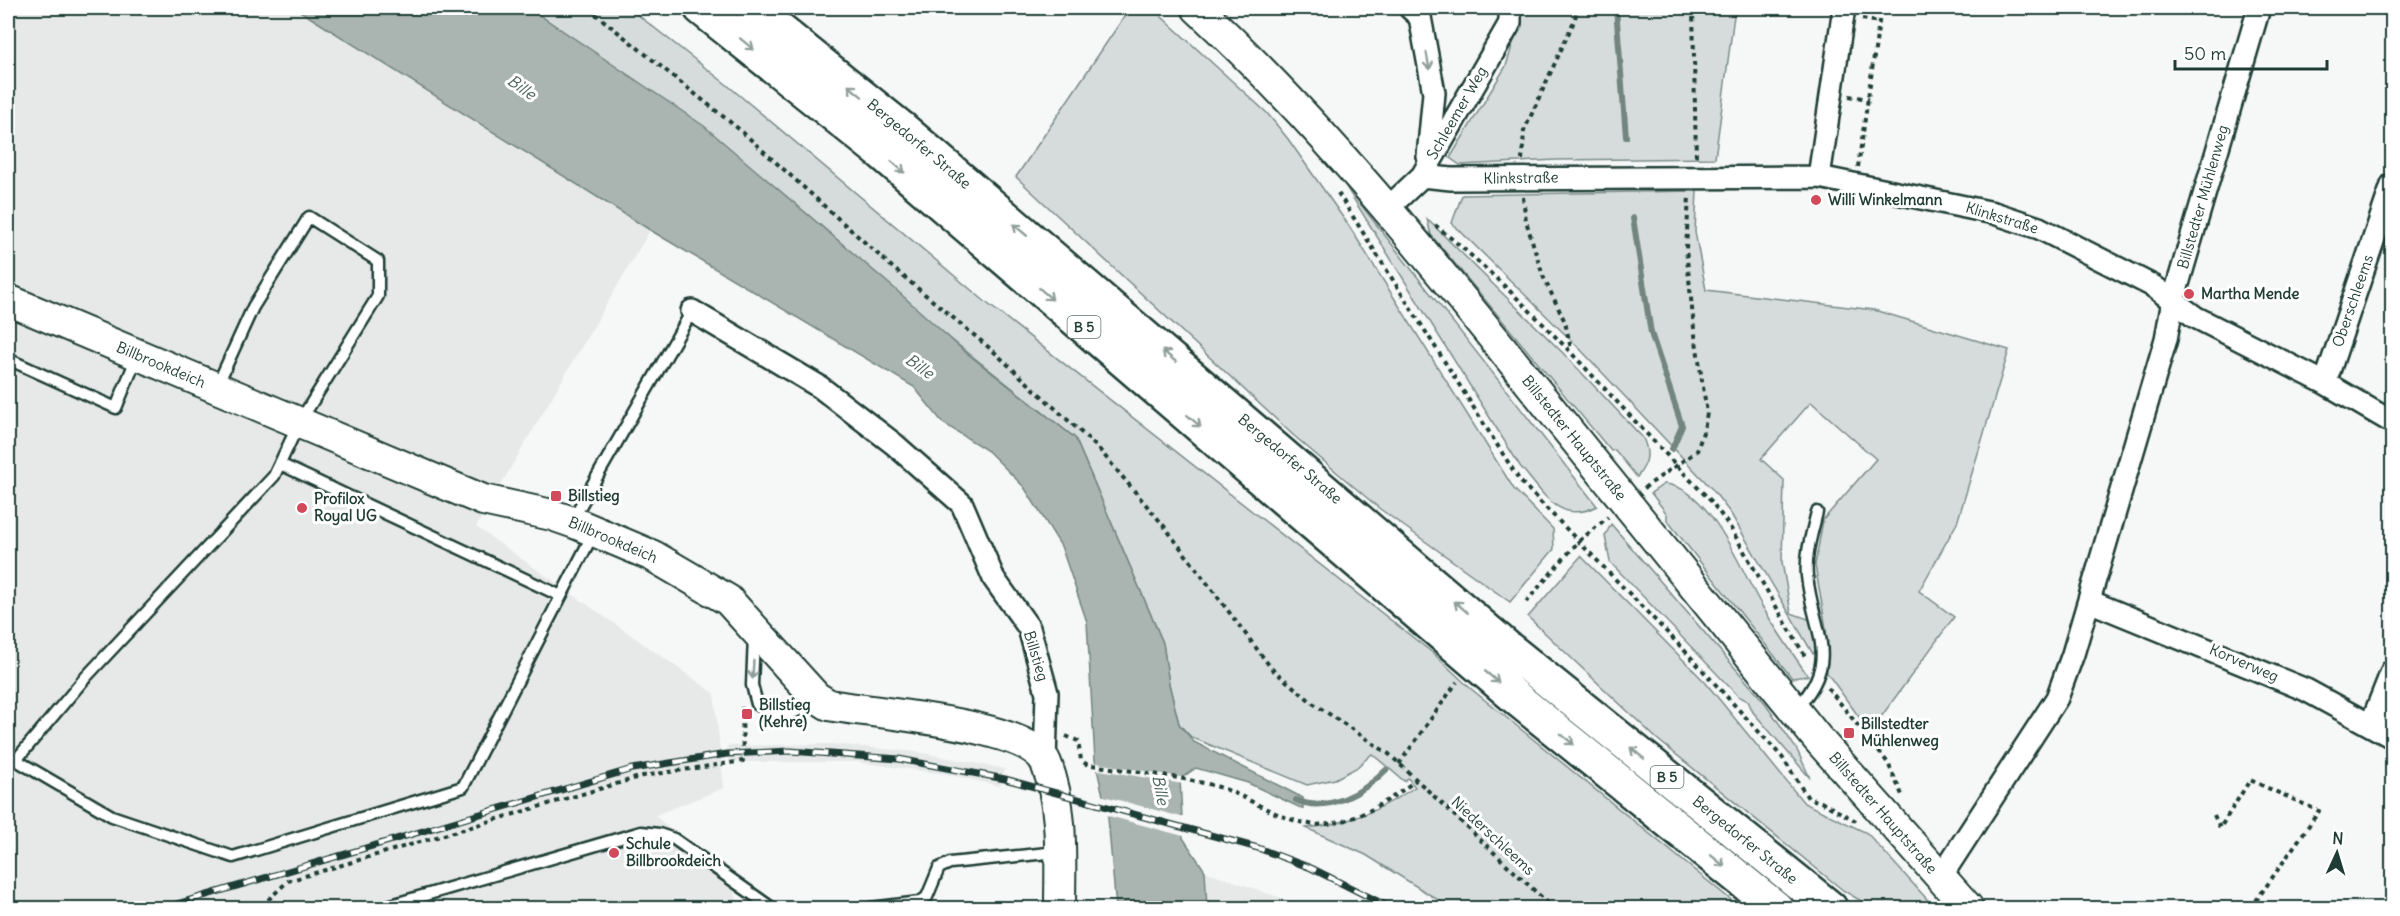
<svg xmlns="http://www.w3.org/2000/svg" width="2400" height="916" viewBox="0 0 2400 916" font-family="Delius,sans-serif">
	<style>
		.built { fill: #e6e9e8 }
		.green { fill: #d6dcdb; stroke: #7a8c88; stroke-width: 1.5 }
		.water { fill: #aab5b1; stroke: #72857f; stroke-width: 1.5 }
		.pier { fill: #f6f7f7 }
		.lines { fill: none; stroke-linecap: round; stroke-linejoin: round }
		.stream { stroke: #72857f; stroke-width: 6 }
		.lane-casing { stroke: #1f3d34; stroke-width: 15 }
		.street-casing { stroke: #1f3d34; stroke-width: 26 }
		.secondary-casing { stroke: #1f3d34; stroke-width: 34 }
		.highway-casing { stroke: #1f3d34; stroke-width: 38 }
		.path { stroke: #1f3d34; stroke-width: 4; stroke-dasharray: 4.5 4.5; stroke-linecap: butt }
		.lane { stroke: #fff; stroke-width: 10 }
		.street { stroke: #fff; stroke-width: 21 }
		.secondary { stroke: #fff; stroke-width: 30 }
		.highway { stroke: #fff; stroke-width: 33 }
		.rail-casing { stroke: #1f3d34; stroke-width: 7 }
		.rail { stroke: #fff; stroke-width: 4.5; stroke-dasharray: 14; stroke-linecap: butt }
		.secondary-bridge-casing { stroke: #1f3d34; stroke-width: 34; stroke-linecap: butt }
		.secondary-bridge { stroke: #fff; stroke-width: 30 }
		.oneway { stroke: #8f9e9a }
		.poi-dot { fill: #d1495b; stroke: #fff; stroke-width: 2 }
		.labels { text-anchor: middle; stroke-width: 6; stroke-linejoin: round; paint-order: stroke }
		.shield { fill: #fff; stroke: #627771; stroke-width: 1.5 }
		.shield-label { font-size: 14px; font-weight: bold; fill: #1f3d34 }
		.street-label { font-size: 15px; fill: #1f3d34; stroke: #fff }
		.poi-label { font-size: 15px; font-weight: bold; fill: #1f3d34; stroke: #fff; text-anchor: start }
		.water-label { font-size: 16px; font-style: italic; fill: #49615a; stroke: #fff }
	</style>
	<rect width="100%" height="100%" fill="#f6f7f7"/>
	<filter id="ink" filterUnits="userSpaceOnUse"><feTurbulence type="fractalNoise" baseFrequency=".0167" numOctaves="2"/><feDisplacementMap in="SourceGraphic" scale="12" xChannelSelector="R" yChannelSelector="G"/><feConvolveMatrix kernelMatrix="1 2 1 2 8 2 1 2 1" color-interpolation-filters="sRGB"/></filter>
	<g filter="url(#ink)">
		<!-- built -->
		<path class="built" d="M8 8H295L650 230 476 527 714 693 724 788 655 815 734 891 740 908H8Z
			M832 744 917 752 1005 769 1000 786 945 774 856 762H729L727 746Z
			M1205 871 1308 908H1207Z"/>
		<!-- green -->
		<path class="green" d="M529 8H629L726 84 988 304 1434 654 1470 688 1741 908H1451L1366 855 1306 828C1348 824 1379 811 1415 787L1408 778 1404 781 1372 754 1356 768 1335 779 1307 785 1191 737 1179 724 1169 684 1163 643 1075 438 578 42Z
			M1130 8H1152L1267 113 1288 139 1349 226 1514 489 1553 529 1554 549 1510 602 1380 509 1293 435 1016 177Z
			M1524 8H1735L1715 158 1556 160 1460 165 1450 158 1506 66Z
			M1343 182 1597 506C1559 526 1542 491 1520 466Z
			M1697 191 1695 232 1706 290 1874 310 2009 350 1957 523 1919 591 1954 617 1870 732 1827 673 1826 628 1815 565 1823 520 1876 459 1811 402 1761 459 1784 480 1782 562 1791 613 1811 620 1816 650 1813 654 1731 514 1712 489 1580 349 1452 223 1462 195Z
			M1427 219 1563 353 1643 438C1650 454 1648 463 1637 477L1615 450 1611 451 1431 235Z
			M1664 484C1710 486 1741 571 1762 606 1776 630 1792 653 1808 676L1792 678 1667 520V514L1651 493Z
			M1611 524 1766 704 1797 750 1810 778 1753 712 1748 701 1738 696 1610 562 1605 536Z
			M1581 556 1705 682 1804 803 1867 833 1935 908H1873L1844 891 1657 739 1528 617Z"/>
		<!-- water -->
		<path class="water" d="M295 8H529L704 126 894 288 964 351 1075 438 1163 643 1169 684 1179 724 1194 742 1303 798V809L1248 783 1196 768 1180 779 1183 838 1205 871 1207 908H1116L1108 818 1095 760 1087 622 1061 546 1024 487 988 451 943 423 914 387 650 230Z"/>
		<!-- pier -->
		<path class="pier" d="M1092 762 1186 778 1183 784 1094 769Z
			M1100 795 1185 818 1187 837 1105 815Z"/>
		<g class="lines">
			<!-- stream -->
			<path class="stream" d="M1616 8 1626 137
				M1633 218 1651 333 1682 426 1672 449
				M1296 800C1328 814 1364 792 1386 770"/>
			<defs>
				<path id="lane" d="M8 359 116 408 137 357
					M217 386 253 307 309 217 378 261V296L299 423 274 476 85 678 16 760 112 816 233 857 463 787 593 534
					M280 464 561 596
					M578 510 692 311
					M754 637 752 685 757 704C781 720 796 717 815 697
					M1795 710C1843 659 1813 633 1807 576 1805 554 1812 533 1817 512
					M381 908 641 832 659 834 674 839 772 908
					M870 908 920 902 927 897 939 868 950 863 1057 852"/>
				<path id="street" d="M1410 8 1420 17 1434 93 1428 157
					M1422 176 1451 179 1819 177 1994 213 2039 228 2153 286 2195 317 2325 383 2392 422
					M1819 177 1844 8
					M1386 210 1422 176 1510 23V8
					M692 311 820 387 894 444 962 504 994 579 1029 628 1047 693 1045 761
					M2325 383 2392 185
					M2089 601 2306 690 2392 737
					M2371 724 2392 671
					M1940 878 2057 698 2073 654 2166 339 2173 301 2259 8"/>
				<path id="secondary" d="M1197 8C1353 153 1482 326 1617 491
					M8 300 483 500 552 515 575 523 653 556 728 600 816 697 829 705C870 713 1030 723 1046 763 1064 809 1060 860 1060 908
					M1629 506 1817 738 1968 908"/>
				<path id="highway" d="M701 8 882 153 1521 702 1776 908
					M752 8 900 127 1505 646 1830 908"/>
			</defs>
			<!-- lane casing -->
			<use href="#lane" class="lane-casing"/>
			<!-- street casing -->
			<use href="#street" class="street-casing"/>
			<!-- secondary casing -->
			<use href="#secondary" class="secondary-casing"/>
			<!-- highway casing -->
			<use href="#highway" class="highway-casing"/>
			<!-- path -->
			<path class="path" d="M588 8 740 130 892 267 992 350 1098 448 1164 526 1272 669 1314 704 1389 754 1553 908
				M1693 8 1696 159
				M1862 19 1879 22
				M1849 96 1869 99
				M1522 160 1524 131 1575 19 1577 8
				M1858 167 1881 8
				M1338 193 1520 481 1685 651 1782 757 1808 798 1821 802 1856 821
				M1523 197 1526 221 1543 276 1565 322 1571 349
				M1435 225C1537 307 1619 408 1711 501L1730 527 1806 658
				M1644 488 1697 451 1704 429 1707 413 1694 328 1686 249 1689 196
				M1526 602 1578 542 1608 517
				M1828 688 1888 763 1902 795
				M1066 736 1078 741 1081 760 1086 764C1127 771 1171 775 1212 785 1242 793 1269 814 1300 822 1339 834 1387 803 1416 780
				M1399 764 1457 682
				M2214 815 2220 828 2250 780 2319 811 2251 908
				M264 908 269 899 288 881 643 776 743 761 742 707"/>
			<!-- lane -->
			<use href="#lane" class="lane"/>
			<!-- street -->
			<use href="#street" class="street"/>
			<!-- secondary -->
			<use href="#secondary" class="secondary"/>
			<!-- highway -->
			<use href="#highway" class="highway"/>
			<defs>
				<path id="rail" d="M163 908 632 769 727 754 790 751 899 759 1005 779 1258 848 1311 868 1391 908"/>
			</defs>
			<!-- rail casing -->
			<use href="#rail" class="rail-casing"/>
			<!-- rail -->
			<use href="#rail" class="rail"/>
			<defs>
				<path id="secondary-bridge" d="M1617 491 1629 506"/>
			</defs>
			<!-- secondary-bridge casing -->
			<use href="#secondary-bridge" class="secondary-bridge-casing"/>
			<!-- secondary-bridge -->
			<use href="#secondary-bridge" class="secondary-bridge"/>
		</g>
		<!-- one-way arrows -->
		<defs><path id="oneway-shaft" d="M-6 0H5M1.5-3L5.5 0L1.5 3" fill="none" stroke-width="1.6" stroke-linecap="round" stroke-linejoin="round" transform="scale(1.5)"/></defs>
		<g class="oneway">
			<use href="#oneway-shaft" transform="translate(747 44) rotate(39)"/>
			<use href="#oneway-shaft" transform="translate(1428 61) rotate(80)"/>
			<use href="#oneway-shaft" transform="translate(855 91) rotate(-141)"/>
			<use href="#oneway-shaft" transform="translate(898 167) rotate(41)"/>
			<use href="#oneway-shaft" transform="translate(1020 230) rotate(-140)"/>
			<use href="#oneway-shaft" transform="translate(1046 294) rotate(41)"/>
			<use href="#oneway-shaft" transform="translate(1169 356) rotate(-140)"/>
			<use href="#oneway-shaft" transform="translate(1194 421) rotate(41)"/>
			<use href="#oneway-shaft" transform="translate(1461 607) rotate(-139)"/>
			<use href="#oneway-shaft" transform="translate(753 670) rotate(93)"/>
			<use href="#oneway-shaft" transform="translate(1492 677) rotate(40)"/>
			<use href="#oneway-shaft" transform="translate(1567 739) rotate(39)"/>
			<use href="#oneway-shaft" transform="translate(1637 753) rotate(-141)"/>
			<use href="#oneway-shaft" transform="translate(1718 861) rotate(39)"/>
		</g>
	</g>
	<!-- markers -->
	<g class="poi-dot">
		<circle cx="1816" cy="200" r="6"/>
		<circle cx="2189" cy="294" r="6"/>
		<rect x="550" y="490" width="12" height="12" rx="3"/>
		<circle cx="302" cy="508" r="6"/>
		<rect x="741" y="708" width="12" height="12" rx="3"/>
		<rect x="1843" y="727" width="12" height="12" rx="3"/>
		<circle cx="614" cy="853" r="6"/>
	</g>
	<g class="labels">
		<!-- shield labels -->
		<g class="shield">
			<rect x="1067.5" y="316" width="33" height="22" rx="4.5"/>
			<rect x="1650.5" y="766" width="33" height="22" rx="4.5"/>
		</g>
		<g class="shield-label">
			<text x="1084" y="332">B 5</text>
			<text x="1667" y="782">B 5</text>
		</g>
		<!-- street labels -->
		<g class="street-label">
			<text transform="translate(1457 113) rotate(-60)" y="5">Schleemer Weg</text>
			<text transform="translate(919 144) rotate(40)" y="5">Bergedorfer Straße</text>
			<text transform="translate(1521 178) rotate(-1)" y="5">Klinkstraße</text>
			<text transform="translate(2203 197) rotate(-74)" y="5">Billstedter Mühlenweg</text>
			<text transform="translate(2002 218) rotate(17)" y="5">Klinkstraße</text>
			<text transform="translate(2353 301) rotate(-71)" y="5">Oberschleems</text>
			<text transform="translate(161 365) rotate(23)" y="5">Billbrookdeich</text>
			<text transform="translate(1574 438) rotate(51)" y="5">Billstedter Hauptstraße</text>
			<text transform="translate(1290 459) rotate(40)" y="5">Bergedorfer Straße</text>
			<text transform="translate(613 540) rotate(23)" y="5">Billbrookdeich</text>
			<text transform="translate(1036 656) rotate(73)" y="5">Billstieg</text>
			<text transform="translate(2244 663) rotate(23)" y="5">Korverweg</text>
			<text transform="translate(1883 813) rotate(49)" y="5">Billstedter Hauptstraße</text>
			<text transform="translate(1493 836) rotate(43)" y="5">Niederschleems</text>
			<text transform="translate(1745 840) rotate(39)" y="5">Bergedorfer Straße</text>
		</g>
		<!-- poi labels -->
		<g class="poi-label">
			<text x="1828" y="205">Willi Winkelmann</text>
			<text x="2201" y="299">Martha Mende</text>
			<text x="568" y="501">Billstieg</text>
			<text x="314" y="504">Profilox<tspan x="314" dy="17">Royal UG</tspan></text>
			<text x="759" y="710">Billstieg<tspan x="759" dy="17">(Kehre)</tspan></text>
			<text x="1861" y="729">Billstedter<tspan x="1861" dy="17">Mühlenweg</tspan></text>
			<text x="626" y="849">Schule<tspan x="626" dy="17">Billbrookdeich</tspan></text>
		</g>
		<!-- water labels -->
		<g class="water-label">
			<text transform="translate(522 87) rotate(35)" y="6">Bille</text>
			<text transform="translate(920 366) rotate(35)" y="6">Bille</text>
			<text transform="translate(1161 790) rotate(79)" y="6">Bille</text>
		</g>
	</g>
	<!-- margin -->
	<rect width="2400" height="916" fill="none" stroke="#fff" stroke-width="30"/>
	<rect x="15" y="15" width="2370" height="886" fill="none" stroke="#1f3d34" stroke-width="2" filter="url(#ink)"/>
	<!-- north arrow -->
	<g transform="translate(2337 853) rotate(4)" stroke="#ffffff" stroke-width="4.5" paint-order="stroke">
	<path d="M0-4.5L10 22L0 15L-10 22Z" fill="#1f3d34"/>
	<text y="-9" font-size="16" font-weight="bold" text-anchor="middle" fill="#1f3d34">N</text>
	</g>
	<!-- scale -->
	<path d="M2175 60v9h152v-9" fill="none" stroke="#1f3d34" stroke-width="3"/>
	<text x="2184" y="60" font-size="18" fill="#1f3d34" stroke="#ffffff" stroke-width="4.5" paint-order="stroke">50 m</text>
</svg>
